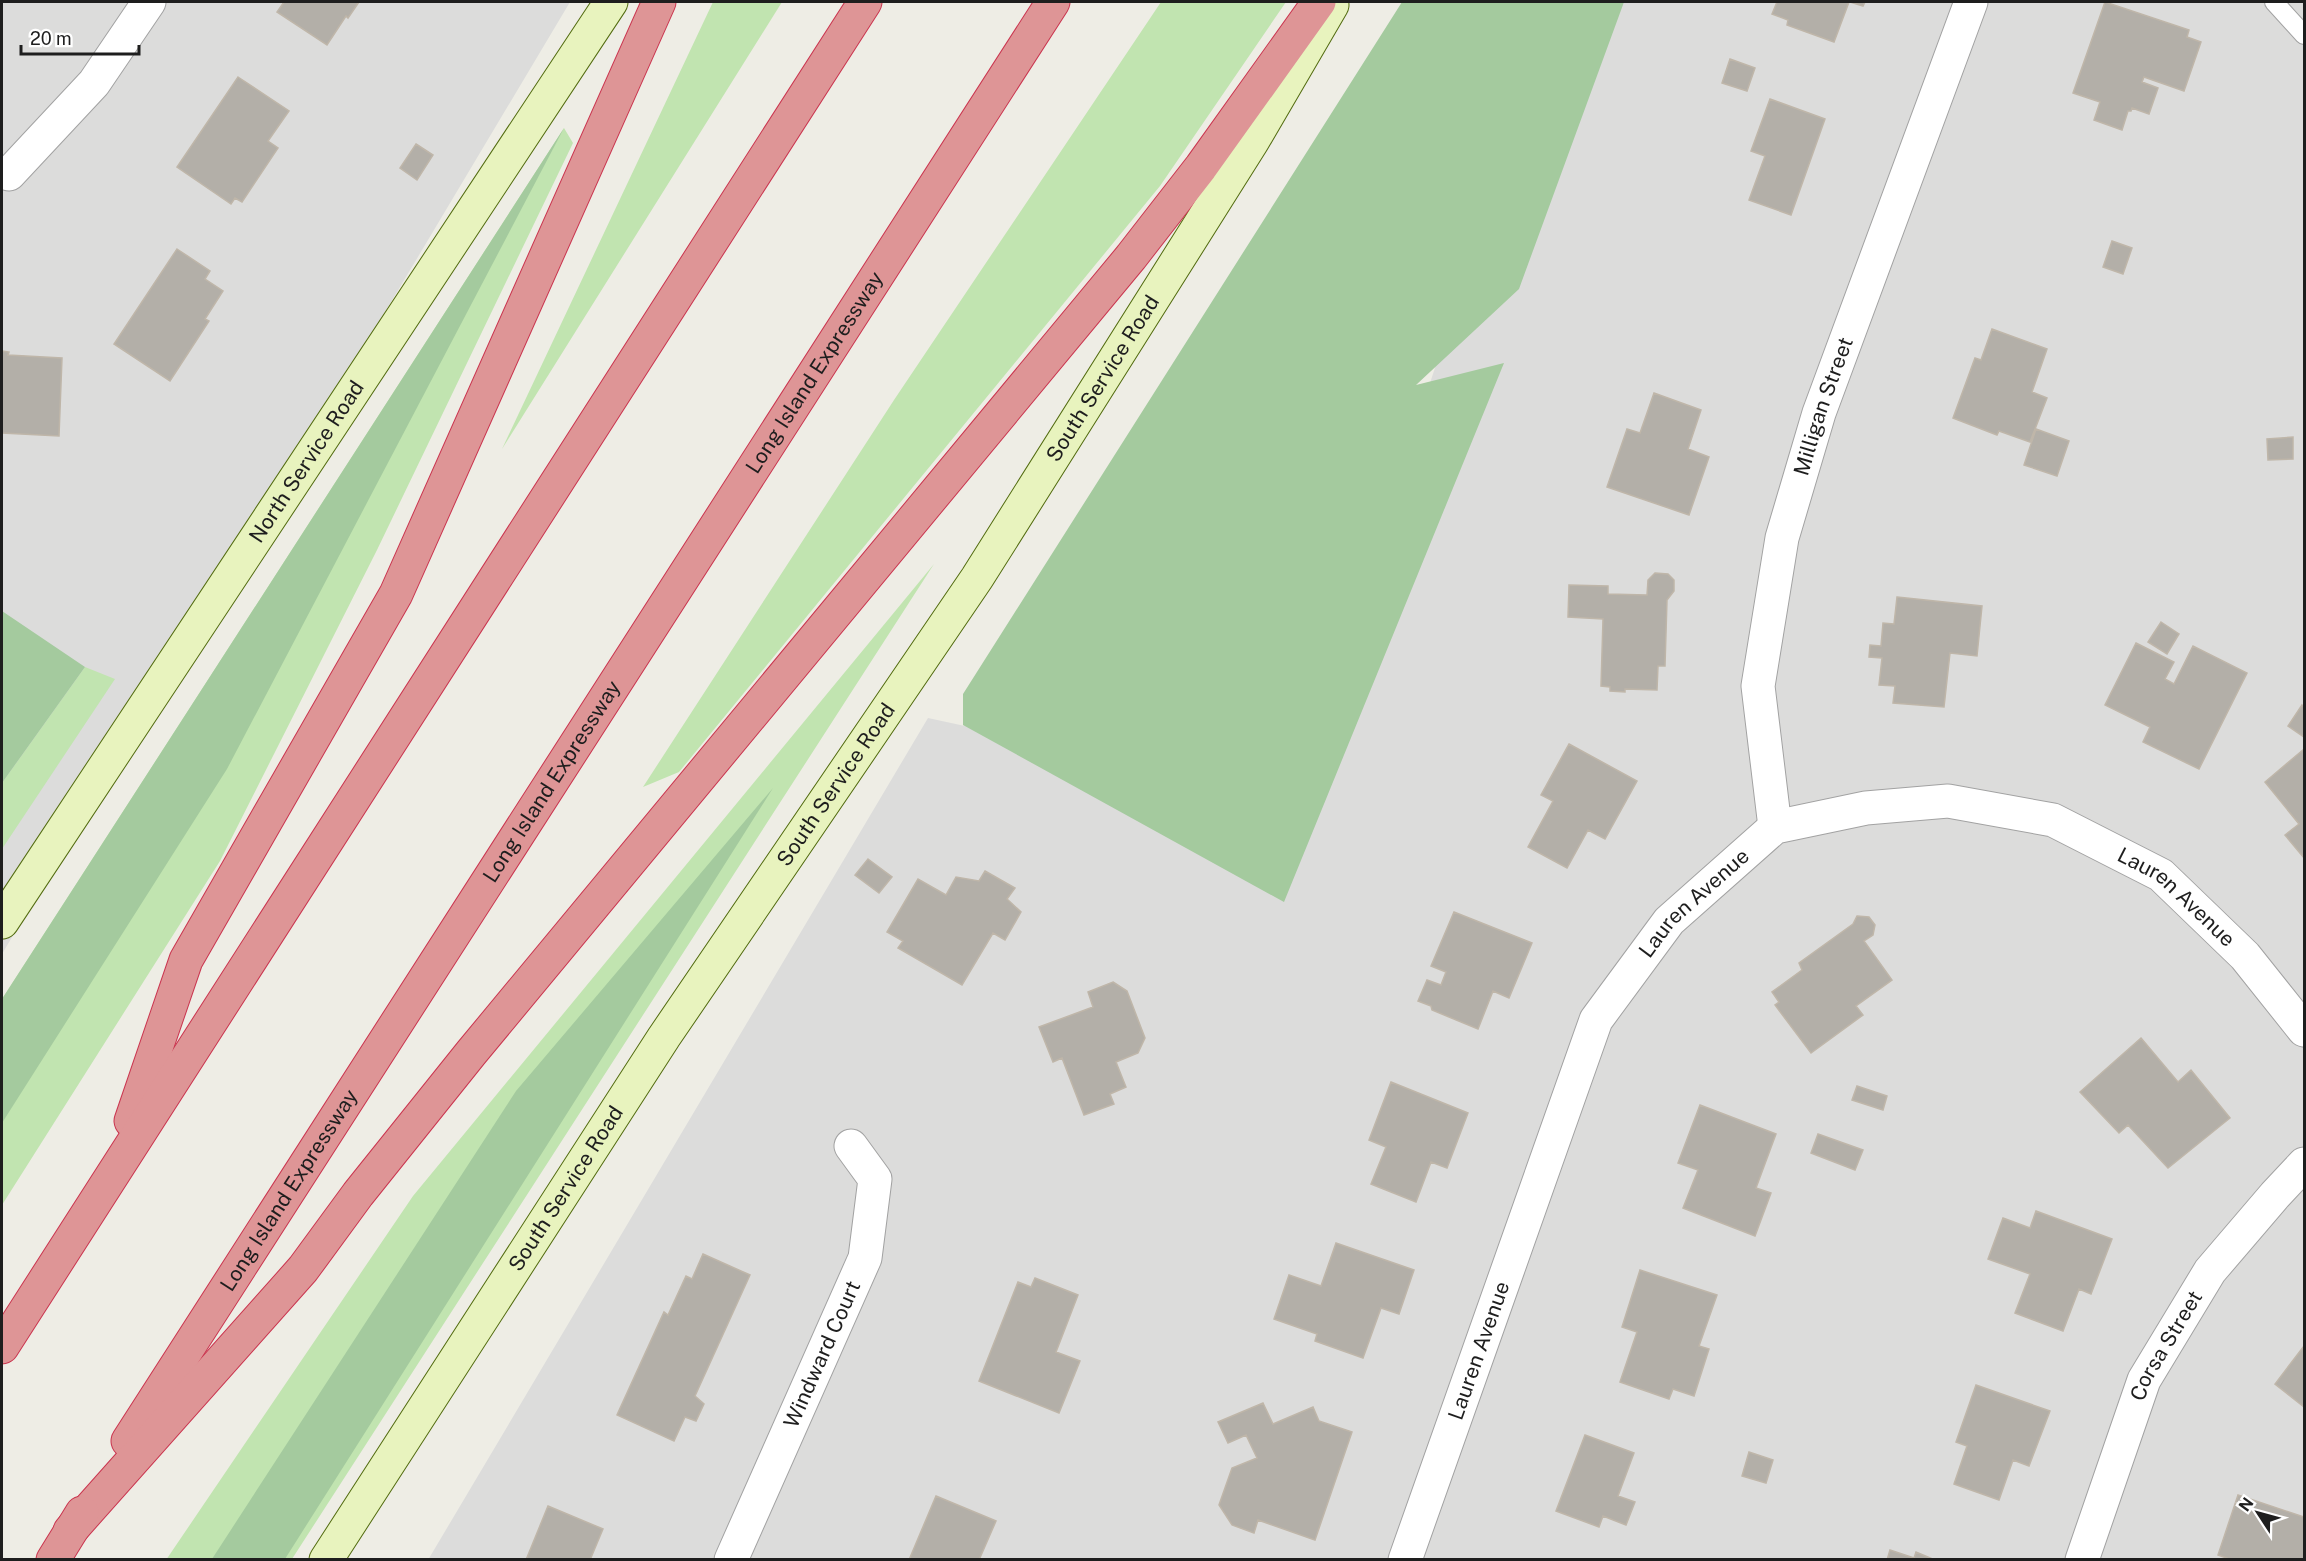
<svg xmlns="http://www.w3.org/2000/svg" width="2306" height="1561" viewBox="0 0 2306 1561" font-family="'Public Sans',sans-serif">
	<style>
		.residential { fill: #dcdcdb }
		.grass { fill: #c1e4b0 }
		.forest { fill: #a4ca9e }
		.building { fill: #b3afa8; stroke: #bfb6a9; stroke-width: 1.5 }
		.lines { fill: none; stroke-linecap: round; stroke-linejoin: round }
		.service-casing { stroke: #a2a2a2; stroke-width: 20 }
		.minor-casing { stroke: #a2a2a2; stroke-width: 35 }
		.secondary-casing { stroke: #526b0f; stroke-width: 35 }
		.motorway-casing { stroke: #ca354f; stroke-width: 35 }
		.service { stroke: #fff; stroke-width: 18 }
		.minor { stroke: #fff; stroke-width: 33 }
		.secondary { stroke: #e8f3be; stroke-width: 33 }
		.motorway { stroke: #de9596; stroke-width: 33 }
		.labels { text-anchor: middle; stroke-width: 4.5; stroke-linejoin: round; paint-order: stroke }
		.street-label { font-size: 21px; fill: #1e1e1e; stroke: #fff }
	</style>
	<rect width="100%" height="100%" fill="#eeede5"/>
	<!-- residential -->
	<path class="residential" d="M2 2H570L2 954Z
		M1554 2H2304V1559L428 1560 928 718 1295 798Z"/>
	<!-- grass -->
	<path class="grass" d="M713 2H782L502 449Z
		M1161 2H1286L1160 186 679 772 643 787 894 400Z
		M564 128 573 143 377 550 220 861 2 1205V999Z
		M934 564 292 1559 166 1560 413 1196Z
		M85 667 115 679 2 849V783Z"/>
	<!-- forest -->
	<path class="forest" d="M1402 2H1624L1519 289 1416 385 1504 363 1284 902 963 725V694Z
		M564 128 227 769 2 1123V999Z
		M2 611 85 667 2 783Z
		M773 788 285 1559H212L516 1091Z"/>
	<!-- building -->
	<path class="building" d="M284 2H359L348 18 346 16 327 45 277 12Z
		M1777 2H1849L1834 42 1787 25 1788 20 1772 14Z
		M1850 2H1865L1863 6Z
		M2105 2 2189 30 2187 37 2201 42 2184 91 2144 77 2142 82 2158 88 2149 114 2132 108 2131 111H2128L2122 130 2094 120 2100 102 2073 93Z
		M1730 59 1755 68 1747 91 1722 83Z
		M238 77 289 111 268 141 278 148 242 202 235 198 231 204 177 167Z
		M1770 99 1825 119 1791 215 1749 200 1765 156 1751 151Z
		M416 144 433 155 417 180 400 168Z
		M2112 241 2132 248 2123 274 2103 267Z
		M177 249 210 271 205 279 223 291 205 319 209 321 170 381 114 344Z
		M1992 329 2047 349 2032 392 2047 398 2030 442 1999 431 1997 435 1953 418 1975 358 1981 360Z
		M2 351 9 352 8 355 62 358 59 436 2 433Z
		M1654 393 1701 410 1688 449 1709 457 1689 515 1607 487 1627 429 1640 433Z
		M2036 429 2069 441 2057 476 2024 465Z
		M2293 437V459L2268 460 2267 439Z
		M1655 573 1668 574 1674 580V591L1667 600 1665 666H1658L1657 690 1625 689V692L1610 691V687L1601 686 1603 619 1568 617 1569 585 1608 586V594L1647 595 1648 580Z
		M1897 597 1982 606 1977 656 1950 653 1944 707 1893 703 1895 686 1879 685 1882 658 1869 657 1870 645 1881 646 1883 623 1894 624Z
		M2161 622 2179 634 2167 654 2148 642Z
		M2136 643 2174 662 2165 679 2174 684 2193 646 2247 673 2199 769 2143 742 2150 727 2105 705Z
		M2302 705 2304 707V737L2288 726Z
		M1569 744 1637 781 1605 839 1588 830 1567 868 1528 847 1553 801 1541 795Z
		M2304 749V858L2285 835 2299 824 2265 782Z
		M868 859 892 877 879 893 855 875Z
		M985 871 1015 888 1007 899 1021 912 1005 940 993 933 962 985 898 948 903 941 887 932 918 879 946 895 956 877 979 881Z
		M1454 912 1532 943 1509 998 1493 991 1478 1029 1432 1010 1431 1006 1418 1001 1427 980 1441 985 1446 972 1431 966Z
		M1857 916 1869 917 1875 925 1873 935 1864 941 1892 980 1856 1006 1863 1015 1811 1053 1775 1005 1779 1002 1772 992 1802 970 1799 963 1853 924Z
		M1113 982 1127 991 1145 1038 1138 1053 1116 1062 1126 1087 1110 1094 1114 1104 1084 1115 1062 1058 1053 1062 1039 1027 1093 1007 1088 992Z
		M2141 1038 2178 1082 2191 1070 2230 1118 2168 1168 2128 1125 2119 1133 2080 1092Z
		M1391 1082 1468 1113 1447 1168 1431 1162 1416 1202 1371 1184 1386 1147 1369 1140Z
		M1857 1086 1887 1096 1883 1110 1852 1100Z
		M1700 1105 1776 1134 1756 1188 1771 1193 1755 1236 1683 1208 1698 1170 1678 1163Z
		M1818 1134 1863 1150 1855 1170 1811 1153Z
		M2036 1211 2112 1239 2091 1294 2079 1289 2063 1331 2015 1313 2030 1274 1988 1259 2003 1218 2030 1228Z
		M1336 1243 1414 1270 1399 1314 1381 1308 1363 1358 1315 1341 1317 1334 1274 1319 1289 1275 1321 1286Z
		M703 1254 750 1275 695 1396 704 1404 696 1421 685 1417 674 1441 617 1415 664 1312 668 1315 686 1276 692 1279Z
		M1640 1270 1717 1295 1699 1346 1709 1349 1694 1396 1673 1389 1669 1399 1620 1382 1637 1332 1622 1327Z
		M1035 1278 1078 1295 1056 1352 1080 1361 1059 1413 979 1381 1018 1282 1031 1287Z
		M2304 1346V1407L2275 1384Z
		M1976 1385 2050 1411 2029 1466 2013 1460 1999 1500 1954 1484 1967 1446 1956 1442Z
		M1263 1403 1273 1424 1313 1407 1319 1421 1352 1432 1315 1540 1258 1520 1254 1533 1232 1525 1219 1505 1232 1468 1257 1458 1246 1435 1228 1443 1218 1422Z
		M1585 1435 1634 1453 1618 1496 1635 1502 1626 1525 1603 1516 1599 1527 1556 1511Z
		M1749 1452 1773 1460 1766 1483 1742 1476Z
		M2238 1495 2304 1517V1560H2232L2218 1555Z
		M936 1496 996 1521 979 1560H909Z
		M548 1506 603 1529 590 1560H526Z
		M1890 1550 1914 1558 1916 1552 1935 1560H1887Z"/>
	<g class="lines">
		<defs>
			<path id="service" d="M2274 2 2304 35"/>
			<g id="minor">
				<path d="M9 174 94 83 149 2"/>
				<path id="s1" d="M1775 827 1758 686 1782 538 1819 413 1971 2"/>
				<path id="s2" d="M731 1560 865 1258 875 1179 851 1146"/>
				<path id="s3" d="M1405 1560 1596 1020 1669 921 1775 827 1866 808 1948 801 2053 820 2161 875 2245 956 2304 1030"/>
				<path id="s4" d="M2082 1560 2144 1380 2210 1271 2275 1195 2304 1164"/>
			</g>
			<g id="secondary">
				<path id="s5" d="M2 922 611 2"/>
				<path id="s6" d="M326 1560 664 1037 977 578 1252 142 1332 5"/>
			</g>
			<g id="motorway">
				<path d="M131 1121 186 960 396 594 659 2"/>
				<path d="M2 1347 865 2"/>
				<path id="s7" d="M128 1441 1053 2"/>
				<path d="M70 1531 303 1269 358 1194 471 1053 1131 257 1201 167 1319 2"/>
				<path d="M53 1560 82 1513"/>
			</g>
		</defs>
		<!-- service casing -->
		<use href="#service" class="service-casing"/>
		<!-- minor casing -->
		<use href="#minor" class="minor-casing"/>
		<!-- secondary casing -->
		<use href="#secondary" class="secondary-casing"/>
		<!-- motorway casing -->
		<use href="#motorway" class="motorway-casing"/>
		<!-- service -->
		<use href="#service" class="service"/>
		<!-- minor -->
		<use href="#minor" class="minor"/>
		<!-- secondary -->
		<use href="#secondary" class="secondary"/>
		<!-- motorway -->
		<use href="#motorway" class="motorway"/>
	</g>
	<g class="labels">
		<!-- street labels -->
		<g class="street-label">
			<text dy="7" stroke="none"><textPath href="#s7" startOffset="1270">Long Island Expressway</textPath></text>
			<text dy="7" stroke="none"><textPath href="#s6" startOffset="1414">South Service Road</textPath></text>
			<text dy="7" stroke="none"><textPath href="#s1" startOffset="430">Milligan Street</textPath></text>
			<text dy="7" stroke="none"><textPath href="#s5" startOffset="552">North Service Road</textPath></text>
			<text dy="7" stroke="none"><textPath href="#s7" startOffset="784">Long Island Expressway</textPath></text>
			<text dy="7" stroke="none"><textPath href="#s6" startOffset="928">South Service Road</textPath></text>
			<text dy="7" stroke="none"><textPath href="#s3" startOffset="1266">Lauren Avenue</textPath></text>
			<text dy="7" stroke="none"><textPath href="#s3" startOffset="726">Lauren Avenue</textPath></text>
			<text dy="7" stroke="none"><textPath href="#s6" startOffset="442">South Service Road</textPath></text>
			<text dy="7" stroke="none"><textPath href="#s7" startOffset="298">Long Island Expressway</textPath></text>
			<text dy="7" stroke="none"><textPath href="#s4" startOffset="231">Corsa Street</textPath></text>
			<text dy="7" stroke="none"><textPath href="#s3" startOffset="222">Lauren Avenue</textPath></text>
			<text dy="7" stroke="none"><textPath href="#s2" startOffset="225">Windward Court</textPath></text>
		</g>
	</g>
	<!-- border -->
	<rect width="2306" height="1561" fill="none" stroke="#1e1e1e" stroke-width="6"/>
	<!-- north arrow -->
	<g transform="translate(2258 1513) rotate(306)" stroke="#ffffff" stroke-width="4.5" paint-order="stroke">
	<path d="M0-4.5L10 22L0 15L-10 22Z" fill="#1e1e1e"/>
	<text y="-9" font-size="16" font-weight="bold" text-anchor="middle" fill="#1e1e1e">N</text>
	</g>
	<!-- scale -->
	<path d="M21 45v9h118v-9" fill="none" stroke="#1e1e1e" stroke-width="3"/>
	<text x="30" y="45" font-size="18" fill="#1e1e1e" stroke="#ffffff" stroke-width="4.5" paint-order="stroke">20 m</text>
</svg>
